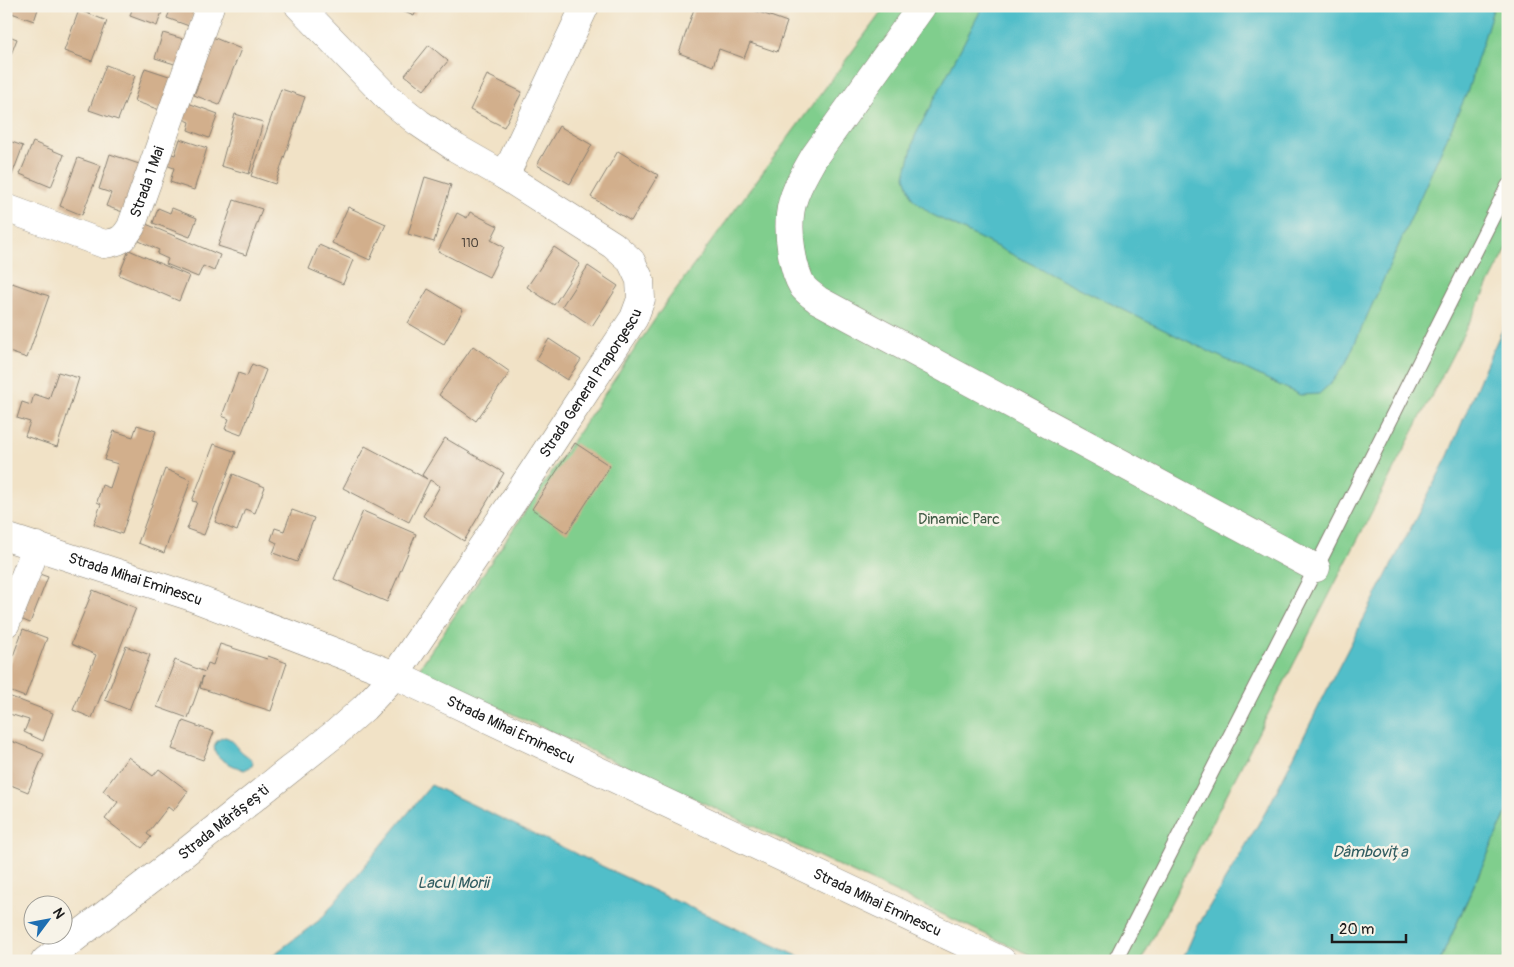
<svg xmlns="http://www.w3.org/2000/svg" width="1514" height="967" viewBox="0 0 1514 967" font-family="Pangolin,sans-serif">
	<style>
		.green { fill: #80ce8d; stroke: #4e7554 }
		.water { fill: #51bec9; stroke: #366d72 }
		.building { fill: #d2af8c }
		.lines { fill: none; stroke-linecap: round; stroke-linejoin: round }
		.service-casing { stroke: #867f71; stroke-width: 16 }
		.minor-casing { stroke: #867f71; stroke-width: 29 }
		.path { stroke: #867f71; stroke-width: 3; stroke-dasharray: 4 4; stroke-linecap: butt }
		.service { stroke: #fff; stroke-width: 14 }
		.minor { stroke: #fff; stroke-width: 28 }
		.labels { text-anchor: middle; stroke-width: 5; stroke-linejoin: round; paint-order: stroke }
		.number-label { font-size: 12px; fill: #4a4138 }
		.street-label { font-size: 15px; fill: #1c1c1c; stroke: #f7f3e8 }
		.park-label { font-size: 15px; fill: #3f5a44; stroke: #f7f3e8 }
		.water-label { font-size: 16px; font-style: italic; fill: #315d61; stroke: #f7f3e8 }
	</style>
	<rect width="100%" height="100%" fill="#f7f3e8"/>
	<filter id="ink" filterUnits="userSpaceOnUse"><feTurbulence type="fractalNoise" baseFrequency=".02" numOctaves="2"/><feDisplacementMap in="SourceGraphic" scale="10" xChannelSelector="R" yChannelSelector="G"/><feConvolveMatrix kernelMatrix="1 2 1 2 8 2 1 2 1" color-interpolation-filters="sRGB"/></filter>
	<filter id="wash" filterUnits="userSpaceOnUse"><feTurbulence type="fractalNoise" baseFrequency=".0096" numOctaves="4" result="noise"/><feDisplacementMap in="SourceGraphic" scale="20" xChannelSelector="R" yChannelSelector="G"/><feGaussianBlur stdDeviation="1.12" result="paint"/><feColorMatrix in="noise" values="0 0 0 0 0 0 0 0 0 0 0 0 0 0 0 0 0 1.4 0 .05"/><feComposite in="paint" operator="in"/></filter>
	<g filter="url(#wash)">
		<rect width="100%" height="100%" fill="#f1e2c6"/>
		<!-- green -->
		<path class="green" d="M886 6H1508V247L1141 961H1043L418 670 668 300Z
			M1508 809V961H1440Z"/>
		<!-- water -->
		<path class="water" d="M983 6H1494L1467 93 1346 363 1332 382 1319 394 1300 395 1158 327 931 214 912 198 905 176 915 136Z
			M1508 318V809L1440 961H1182L1196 929 1269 806 1333 678 1448 456 1488 360Z
			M225 737C233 739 235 745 241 751 246 756 251 757 253 763L252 766 244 770C234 766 210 758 215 744 217 740 221 738 225 737Z
			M431 785 665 896 809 961H265L321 919Z"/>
		<g id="blocks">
			<!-- building -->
			<path class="building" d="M6 6H39L34 21 6 11Z
				M133 6H164L157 26 130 16Z
				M172 6H197L189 26 167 18Z
				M366 6H388L385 14Z
				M398 6H418L414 16 397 9Z
				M695 6H742L787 22 777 52 750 43 744 58 719 49 713 66 679 53Z
				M79 10 107 21 92 61 64 51Z
				M163 33 190 41 181 66 155 58Z
				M6 35 17 39 6 67Z
				M210 36 241 49 219 105 194 95 201 78 194 75Z
				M429 45 448 61 424 90 405 75Z
				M106 65 135 76 118 120 89 110Z
				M145 68 175 78 163 111 134 101Z
				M487 75 522 92 504 127 470 110Z
				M281 89 305 97 275 184 251 176Z
				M188 103 218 114 209 138 188 130 190 122 183 119Z
				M235 114 263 122 249 174 221 166Z
				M559 126 592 145 570 184 537 165Z
				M180 139 207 148 194 190 170 182 174 168 166 165 169 153 175 155Z
				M6 140 23 146 12 175 6 173Z
				M33 142 64 155 51 187 20 174Z
				M618 151 658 175 631 221 591 197Z
				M110 154 145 166 128 214 106 206 111 193 99 189Z
				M78 158 101 166 82 215 60 206Z
				M425 177 451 185 434 242 408 234Z
				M234 200 262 209 246 255 218 246Z
				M348 207 386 224 370 260 332 243Z
				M158 208 170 213 172 208 197 218 190 237 153 223Z
				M470 212 498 226 491 240 504 247 489 277 438 251 457 213 467 218Z
				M146 224 220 255 214 271 203 266 198 277 166 264 168 259 157 254 159 250 139 241Z
				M319 245 353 260 343 284 309 269Z
				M554 247 580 264 554 305 527 287Z
				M129 250 189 276 179 301 119 275Z
				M588 266 618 286 592 326 562 306Z
				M12 283 49 296 27 358 6 351V301Z
				M428 289 463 310 444 344 408 323Z
				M549 339 581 360 567 380 536 360Z
				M473 346 510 372 476 421 439 395Z
				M252 364 266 370 241 435 225 429 229 419 222 416 238 373 247 376Z
				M58 372 79 378 57 447 25 436 30 422 17 418 22 402 31 405 34 394 49 399Z
				M137 425 156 431 122 534 94 524 101 504 97 502 102 485 110 488 118 464 104 460 114 431 133 437Z
				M445 438 504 473 464 541 423 516 440 486 430 480 409 522 343 488 365 446 427 479 422 475Z
				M575 443 610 466 567 533 532 509Z
				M214 444 236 452 204 535 187 529 197 502 192 501Z
				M165 469 191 480 164 553 138 543Z
				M233 474 265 487 255 513 245 509 237 531 215 522Z
				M292 510 314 518 297 562 273 553 277 543 271 540 275 528 284 531Z
				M363 511 416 534 387 602 334 579Z
				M31 571 48 577 30 623 14 616Z
				M93 590 136 608 92 718 73 710 96 655 71 644Z
				M23 629 47 638 25 697 6 690V675Z
				M220 644 267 659 268 656 287 663 271 711 200 688 203 676 188 718 157 707 175 660 205 672 208 663 213 665Z
				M126 646 150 655 129 710 105 700Z
				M6 695 53 713 43 741 24 732 29 720 6 713Z
				M183 721 214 732 203 760 172 749Z
				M6 739 44 754 28 792 6 783Z
				M128 757 153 776 159 769 188 791 173 811 168 807 147 834 151 837 142 848 105 819 118 802 103 791Z"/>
		</g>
	</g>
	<g filter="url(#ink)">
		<use href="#blocks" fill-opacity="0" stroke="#867f71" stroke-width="1"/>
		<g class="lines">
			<defs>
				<path id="service" d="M1115 961 1316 568 1508 186"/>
				<g id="minor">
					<path d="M922 6 814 157C804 175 792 194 790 215 788 236 792 269 803 287 807 292 813 296 818 300L1316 568"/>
					<path d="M505 176 585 6"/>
					<path id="s1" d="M6 208 104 244C119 242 123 240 131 227L210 6"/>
					<path id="s2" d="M6 537 189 596 395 675 1002 961"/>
					<path d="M6 623 37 546"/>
					<path id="s3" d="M45 961 177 859 337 732 364 708 395 675 518 494 634 318 641 299 640 280 631 261 613 245 505 176 456 148 419 123 388 98 299 6"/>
				</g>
			</defs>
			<!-- service casing -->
			<use href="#service" class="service-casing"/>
			<!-- minor casing -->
			<use href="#minor" class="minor-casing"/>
			<!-- path -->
			<path class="path" d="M1500 961 1508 943"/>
			<!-- service -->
			<use href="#service" class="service"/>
			<!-- minor -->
			<use href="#minor" class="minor"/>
		</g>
	</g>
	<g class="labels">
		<!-- number labels -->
		<g class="number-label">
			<text x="470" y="247">110</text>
		</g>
		<!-- street labels -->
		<g class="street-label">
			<text dy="5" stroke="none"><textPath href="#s1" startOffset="186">Strada 1 Mai</textPath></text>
			<text dy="5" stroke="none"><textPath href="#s3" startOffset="804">Strada General Praporgescu</textPath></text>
			<text dy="5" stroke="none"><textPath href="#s2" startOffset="136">Strada Mihai Eminescu</textPath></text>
			<text dy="5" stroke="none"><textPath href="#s2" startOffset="541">Strada Mihai Eminescu</textPath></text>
			<text dy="5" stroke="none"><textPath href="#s3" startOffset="226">Strada Mărășești</textPath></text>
			<text dy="5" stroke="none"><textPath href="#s2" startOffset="946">Strada Mihai Eminescu</textPath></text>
		</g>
		<!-- park labels -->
		<g class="park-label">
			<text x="959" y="524">Dinamic Parc</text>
		</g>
		<!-- water labels -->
		<g class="water-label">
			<text x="1370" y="857">Dâmbovița</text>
			<text x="453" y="888">Lacul Morii</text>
		</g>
	</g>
	<!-- margin -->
	<rect width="1514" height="967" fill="none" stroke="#f7f3e8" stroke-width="25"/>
	<!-- north arrow -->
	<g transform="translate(48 920) rotate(58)"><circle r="24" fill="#f7f3e8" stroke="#9f9d96"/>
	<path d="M0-4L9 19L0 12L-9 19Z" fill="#1f6fb2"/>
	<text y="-8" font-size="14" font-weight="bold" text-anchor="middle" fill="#1c1c1c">N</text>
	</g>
	<!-- scale -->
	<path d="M1332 934v8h74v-8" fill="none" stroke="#1c1c1c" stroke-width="2.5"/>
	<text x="1339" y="934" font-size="15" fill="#1c1c1c" stroke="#f7f3e8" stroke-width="4" paint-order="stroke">20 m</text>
</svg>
